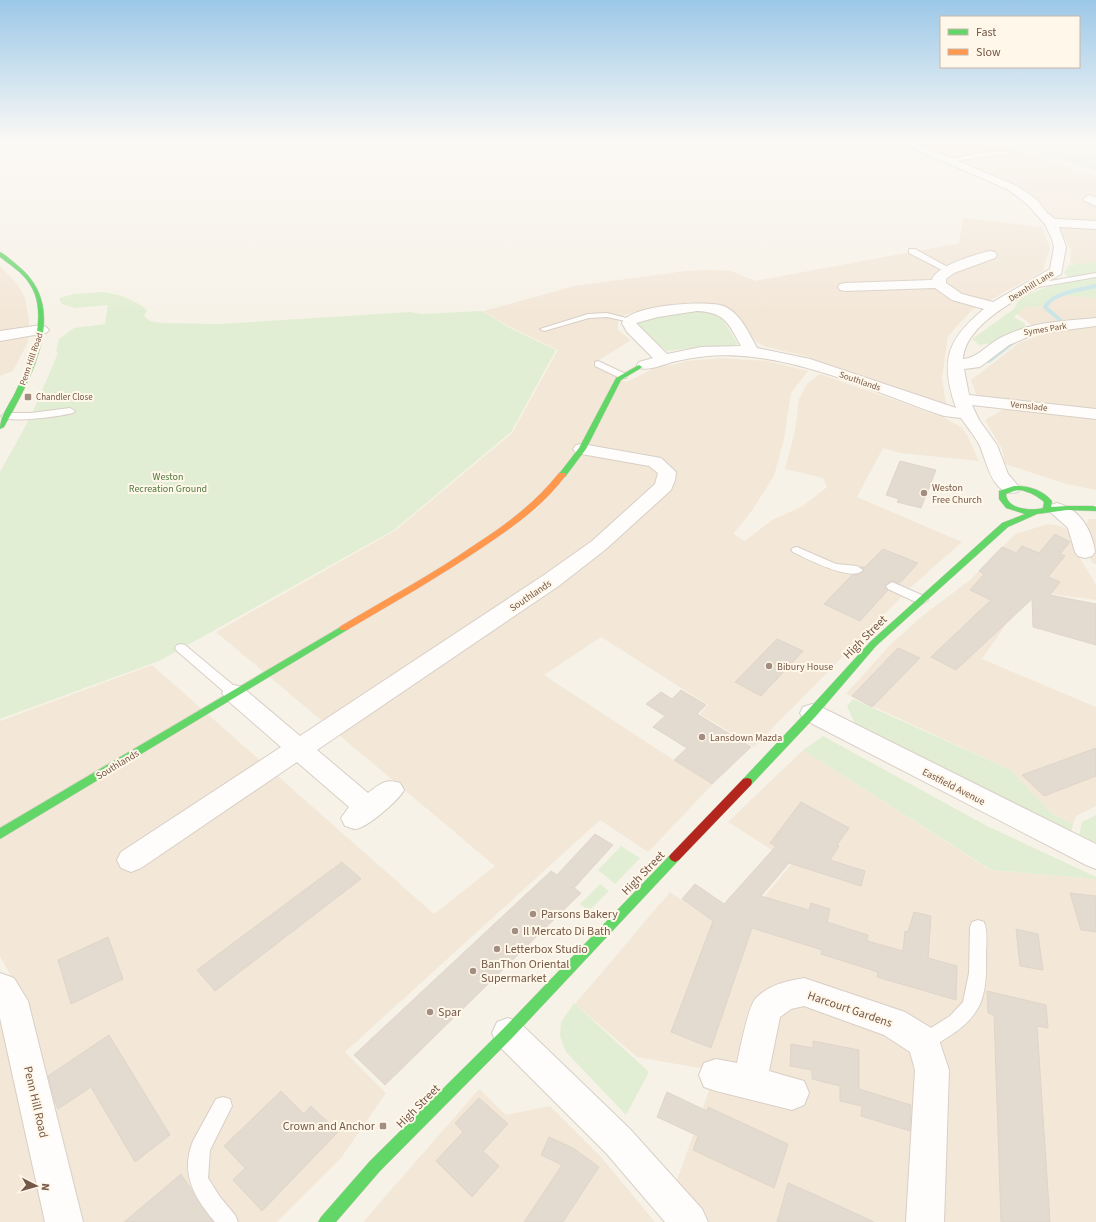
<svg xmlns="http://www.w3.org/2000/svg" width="1096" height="1222" viewBox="0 0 1096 1222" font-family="'Source Sans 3',sans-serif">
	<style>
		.residential { fill: #f3e7d8 }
		.green { fill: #e2eed3 }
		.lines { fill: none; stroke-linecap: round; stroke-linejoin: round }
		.stream { stroke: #cae5e7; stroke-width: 4 }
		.building { fill: #e3dad0; stroke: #e0d5ca }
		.lane-casing { stroke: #d8cfc6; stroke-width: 2 }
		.street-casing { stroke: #d8cfc6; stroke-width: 2 }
		.fast-casing { stroke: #d7cec5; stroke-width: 1 }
		.slow-casing { stroke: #d7cec5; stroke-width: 1 }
		.jam-casing { stroke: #d7cec5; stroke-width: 1 }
		.lane { fill: #fefdfc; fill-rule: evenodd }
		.street { fill: #fefdfc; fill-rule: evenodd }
		.fast { fill: #63d668; fill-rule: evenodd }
		.slow { fill: #ff974d; fill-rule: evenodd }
		.jam { fill: #b3261e; fill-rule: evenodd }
		.poi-dot { fill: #a28e80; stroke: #fff7e9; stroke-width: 1.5 }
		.labels { text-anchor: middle; stroke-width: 4; stroke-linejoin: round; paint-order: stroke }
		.far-street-label { font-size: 9px; fill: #755848; stroke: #fff7e9 }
		.far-poi-label { font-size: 9px; fill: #755848; stroke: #fff7e9; text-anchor: start }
		.park-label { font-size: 10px; fill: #517b40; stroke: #fff7e9 }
		.poi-label { font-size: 10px; fill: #755848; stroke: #fff7e9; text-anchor: start }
		.street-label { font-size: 10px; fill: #755848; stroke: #fff7e9 }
		.near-street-label { font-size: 12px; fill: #755848; stroke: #fff7e9 }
		.near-poi-label { font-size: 12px; fill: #755848; stroke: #fff7e9; text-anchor: start }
	</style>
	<rect width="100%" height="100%" fill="#f7f2e8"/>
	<!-- residential -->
	<path class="residential" d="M907 142H994L1096 176V264L1079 266 1070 263 1071 250 1053 217 1017 188Z
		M963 218 1042 227 1050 248 1043 271 972 310 948 336 942 378 946 404 805 356 767 347 756 342 735 312 727 307 707 303 630 313 623 316 618 321V330L631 340 593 364 627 382 660 365H672L687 361 719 358 767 361 808 371 791 393 784 439 774 476 751 512 733 534 745 541 772 520 803 506 827 487 823 478 785 469 795 431 799 399 807 384 820 374 943 417 961 427 967 435 979 461 900 453 883 448 857 497 962 542 911 587 754 747 700 714 708 705 601 637 544 675 712 785 648 852 600 820 345 1052 386 1093 341 1158 277 1222H0V1008L23 998 0 956V721L152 665 434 914 495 866 216 632 396 530 512 433 558 350 510 327 483 311 575 286 686 271 710 270 731 271 755 281 959 243Z
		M0 266 18 285 25 298 29 320 28 342 13 371 0 376Z
		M1096 283V490L1066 484 1005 464 1002 449 985 420 1004 409 1003 400 984 397 976 394 971 380 1019 343 1043 334 1016 313 1038 297Z
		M1089 519H1096V564L1092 563 1089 553V537L1086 524Z
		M1048 524 1057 525 1077 533 1080 558 1096 585V600L1029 591 982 659 1096 707V806L1076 816 1073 824 1052 814 1011 770 846 694 889 646 921 617 970 580 1015 534Z
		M803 750 990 870 1096 879V1222H662L716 1071 637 1057 575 1004 670 892 705 916 710 911 745 921 792 863 728 822Z
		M479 1089 506 1115 550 1106 602 1158 655 1222H363Z"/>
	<!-- green -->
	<path class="green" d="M1007 142H1096V171Z
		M1096 262V298L1058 295 1043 306 1025 307 1014 317 1024 323 1027 328 992 343 979 345 972 339 1014 309 1018 301 1029 294 1044 288 1073 281 1064 273 1069 265Z
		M103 292C121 295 133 299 147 310L144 316 150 321 162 323 218 324 410 312 421 314 482 311 510 328 556 350 511 432 394 530 159 661 0 719V472L31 416 58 353 56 352 59 339 74 328 105 324 108 305 75 308 62 304 59 298 74 294Z
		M701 310 719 314 738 344 734 346 701 347 667 351 637 327 635 323 642 319Z
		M853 699 1011 770 1052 814 1073 824 1071 833 856 726 847 706Z
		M823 736 987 826 1096 877V879L991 870 803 750Z
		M1096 815V843L1079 836 1082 822Z
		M621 846 640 858 615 884 598 870Z
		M600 884 609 891 589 911 580 904Z
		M574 1003 649 1072 626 1115 566 1052 560 1036 561 1022Z"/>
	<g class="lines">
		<!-- stream -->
		<path class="stream" d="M1067 326 1045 307C1052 293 1082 289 1096 286
			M989 361 1015 341"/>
	</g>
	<!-- building -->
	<path class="building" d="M900 461 936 470 921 508 897 502 899 499 886 495Z
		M1055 534 1070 542 1060 554 1065 556 1048 577 1060 582 1050 595 1096 604V645L1033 627 1032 599 956 670 931 657 991 600 970 590 984 574 979 571 1002 547 1016 553 1022 546 1039 553Z
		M883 549 918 563 900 583 891 581 885 585 888 590 860 621 824 604 852 575 858 574 864 571V570L860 567H865Z
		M777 639 803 651 761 696 735 682Z
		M898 648 920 658 872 707 852 696Z
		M681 690 706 705 697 714 751 747 712 784 674 760 687 748 653 727 665 716 646 704 661 692 672 699Z
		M1096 748V776L1044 796 1022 775Z
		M801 802 849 828 837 845 839 846 830 860 865 871 861 886 789 863 761 896 809 910 811 903 830 909 827 922 868 935 867 941 903 951 905 931 908 932 914 912 931 916 928 958 957 966 956 1000 877 977 878 972 821 954 822 950 752 928 711 1048 671 1032 713 921 682 899 695 884 724 904 776 846 770 843Z
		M595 834 613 845 574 888 581 893 385 1085 354 1055 551 871 557 875Z
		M342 862 361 879 215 991 197 970Z
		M1070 893 1096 896V932L1081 930Z
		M1016 929 1038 934 1043 970 1020 966Z
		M108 937 123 979 71 1004 58 960Z
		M987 991 1046 1005 1048 1028 1037 1026 1050 1222H1001L994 1015 988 1013Z
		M109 1035 170 1135 135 1162 91 1087 58 1109 55 1102 48 1076Z
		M813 1041 859 1050V1089L911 1105 910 1131 861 1116 862 1106 840 1101V1086L812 1079V1070L790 1066 791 1044 813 1048Z
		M281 1091 304 1114 311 1106 338 1132 262 1211 233 1180 245 1168 224 1146Z
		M667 1092 707 1111 708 1107 788 1144 774 1188 693 1150 698 1136 657 1117Z
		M479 1098 508 1124 483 1151 499 1166 472 1197 436 1161 463 1132 455 1123Z
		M549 1137 573 1148 599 1167 563 1222H524L562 1165 541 1155Z
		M181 1174 213 1222H124Z
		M788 1183 818 1196 874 1222H777Z"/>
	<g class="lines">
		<defs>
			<path id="lane" d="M1006 151 1008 154 978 157 948 163 945 161 978 153Z
				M909 249H915L953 270 946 272 909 253Z
				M1096 273V277L1033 288 1029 286 1033 284Z
				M607 313 634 320 630 322 607 317 589 318 544 331 540 329 588 314Z
				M598 361 626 374 627 376 626 378H620L595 366V362Z
				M70 408 75 411 73 413C61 416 9 424 1 416L6 413H31Z
				M797 547 836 564 857 566 863 570C853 583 805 558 793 552L791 550 793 548Z
				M892 582 926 597 928 600 922 604 918 603 888 589 886 586Z
				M181 644 185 645 239 690 241 693 239 696H229L177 651 175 648 177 645Z
				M978 920 984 922C988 932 986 945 986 956 987 995 983 1015 948 1037 940 1042 933 1047 924 1051L918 1048 915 1042 918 1036 950 1016 963 1002 969 973 970 927 972 922Z
				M223 1097 230 1099 232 1106 210 1150 208 1178 220 1197 235 1215 238 1222H215C194 1197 180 1174 193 1141L216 1099Z"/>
			<path id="street" d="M899 142H912L1017 186 1036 199 1047 213 1055 219 1096 221V229L1059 227 1066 247 1061 274C1032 292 965 320 963 359 976 359 988 344 1000 338 1030 322 1063 321 1096 318V326L1035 334 1009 345 980 367 964 369 969 395 1096 409V419L972 405 979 420 997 445 1008 474 1020 488 1018 492C992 498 987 461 979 444 974 435 967 427 961 418L944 416C882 395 817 364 753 357 728 354 702 355 677 361 665 363 652 371 639 368L637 365 639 362 653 358 627 332 622 323C628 305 710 299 726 307 741 315 749 333 757 348L810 359 956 408C940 362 946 340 984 309L952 300 935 288 845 291 840 290 838 287 840 284 845 283 932 280C935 266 977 254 990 251L995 252 997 255 995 258 954 273 946 279V283L962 294 993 302 1050 269 1054 247 1052 239 1045 224 1028 205 1009 190ZM697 311C725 312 729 324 741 346L701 347 667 354 636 323 658 317Z
				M1089 195 1096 198V206L1085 201 1083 199Z
				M41 325 46 327 49 330 46 333 0 341V331Z
				M582 444 661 458 676 472 675 480 671 490 606 549 560 585 317 750 368 793C380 784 385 778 400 783L404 790C399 800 366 829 355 829 352 829 348 826 345 826L341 818 349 807 297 762 141 868 131 872 121 868 117 860 121 852 281 747 226 699 222 693 226 687 234 685 242 687 300 736 544 575 592 541 655 484 658 473 649 466 576 453 573 449 576 445Z
				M1057 503C1080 509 1092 530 1095 552L1092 556 1085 558 1078 556 1075 552 1068 528 1047 509 1050 505Z
				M812 704 821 707 1096 844V869L1086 865 803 719 800 713 803 707Z
				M0 973 14 978 28 1001 83 1222H45L0 1018Z
				M804 978 905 1012 936 1031 949 1070 944 1222H906L915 1070 910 1052 884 1035 804 1006 791 1009 780 1017 769 1071 804 1081 809 1093 804 1105 792 1110 716 1091 704 1087 699 1075 704 1063 716 1059 737 1063C740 1050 748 1006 756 998 769 985 786 981 804 978Z
				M508 1018 519 1022 630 1129 702 1209 708 1222H665L606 1153 497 1044 492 1033 497 1022Z"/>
			<path id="fast" d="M0 252C6 255 12 261 17 265 72 308 30 380 4 427L0 429C0 416 9 405 15 393 29 364 51 314 29 283 22 272 10 265 0 257Z
				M639 365 642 367 641 368 621 380 586 449 565 477H559L558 475 579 448 616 378Z
				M1014 486C1028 485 1043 490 1052 501L1051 507 1067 506H1093L1096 507V511L1067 510 1037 514 1008 527 876 646 816 716 751 785 747 786 743 785 742 782 743 779 808 710 870 642 1002 523 1025 514 1006 508 999 499V491ZM1020 490C1030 492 1037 496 1044 502L1043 508C1032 511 1007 510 1006 494L1014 491Z
				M344 625 347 626 349 628 347 630 0 839V828Z
				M675 852 679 854 681 857 679 860 513 1037 380 1171 336 1222H318L321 1217 370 1161 503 1029 671 854Z"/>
			<path id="slow" d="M559 473H565L566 475C544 505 513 527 483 547 439 577 393 603 347 630H341L339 628 341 626C386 599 433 574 476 544 507 524 536 502 559 473Z"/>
			<path id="jam" d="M747 778 751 779 752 782 751 785 679 860 675 862 671 860 669 857 671 854 743 779Z"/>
		</defs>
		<!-- lane casing -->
		<use href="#lane" class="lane-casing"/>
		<!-- street casing -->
		<use href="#street" class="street-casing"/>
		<!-- fast casing -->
		<use href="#fast" class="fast-casing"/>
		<!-- slow casing -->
		<use href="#slow" class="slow-casing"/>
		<!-- jam casing -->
		<use href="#jam" class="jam-casing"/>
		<!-- lane -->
		<use href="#lane" class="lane"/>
		<!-- street -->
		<use href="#street" class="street"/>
		<!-- fast -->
		<use href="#fast" class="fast"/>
		<!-- slow -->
		<use href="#slow" class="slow"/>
		<!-- jam -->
		<use href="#jam" class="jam"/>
	</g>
	<!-- sky -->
	<linearGradient id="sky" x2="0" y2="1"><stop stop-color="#9cc8e8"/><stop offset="0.45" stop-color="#fbf9f5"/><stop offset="1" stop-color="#fbf9f5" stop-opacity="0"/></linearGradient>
	<rect width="1096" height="313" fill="url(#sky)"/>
	<!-- markers -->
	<g class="poi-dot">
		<rect x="24" y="393" width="8" height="8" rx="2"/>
		<circle cx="924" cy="493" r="4"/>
		<circle cx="769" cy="666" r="4"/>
		<circle cx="702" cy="737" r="4"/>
		<circle cx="533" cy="914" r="4"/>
		<circle cx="515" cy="931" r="4"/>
		<circle cx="497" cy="949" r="4"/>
		<circle cx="473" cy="971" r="4"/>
		<circle cx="430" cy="1012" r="4"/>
		<rect x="379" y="1122" width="8" height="8" rx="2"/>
	</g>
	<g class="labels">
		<!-- far-street labels -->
		<g class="far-street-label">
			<text transform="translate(1031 286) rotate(-32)" y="3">Deanhill Lane</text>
			<text transform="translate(1045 329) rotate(-9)" y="3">Symes Park</text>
			<text transform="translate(31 359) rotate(-71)" y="3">Penn Hill Road</text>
			<text transform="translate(860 381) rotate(19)" y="3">Southlands</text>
			<text transform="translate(1029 406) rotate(6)" y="3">Vernslade</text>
		</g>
		<!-- far-poi labels -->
		<g class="far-poi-label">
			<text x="36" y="400">Chandler Close</text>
		</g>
		<!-- park labels -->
		<g class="park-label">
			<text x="168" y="480">Weston<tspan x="168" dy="12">Recreation Ground</tspan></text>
		</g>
		<!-- poi labels -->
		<g class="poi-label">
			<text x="932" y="491">Weston<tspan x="932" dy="12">Free Church</tspan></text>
			<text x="777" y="670">Bibury House</text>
			<text x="710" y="741">Lansdown Mazda</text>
		</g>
		<!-- street labels -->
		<g class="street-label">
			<text transform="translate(530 595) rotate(-34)" y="4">Southlands</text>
			<text transform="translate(117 764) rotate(-31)" y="4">Southlands</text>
			<text transform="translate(954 786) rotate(27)" y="4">Eastfield Avenue</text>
		</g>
		<!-- near-street labels -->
		<g class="near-street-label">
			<text transform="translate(865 637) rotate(-45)" y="4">High Street</text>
			<text transform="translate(643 873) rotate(-46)" y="4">High Street</text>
			<text transform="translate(850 1009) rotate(19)" y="4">Harcourt Gardens</text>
			<text transform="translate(36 1102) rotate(77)" y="4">Penn Hill Road</text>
			<text transform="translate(418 1106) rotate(-45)" y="4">High Street</text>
		</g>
		<!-- near-poi labels -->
		<g class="near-poi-label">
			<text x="541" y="918">Parsons Bakery</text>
			<text x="523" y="935">Il Mercato Di Bath</text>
			<text x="505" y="953">Letterbox Studio</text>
			<text x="481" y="968">BanThon Oriental<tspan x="481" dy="14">Supermarket</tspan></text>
			<text x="438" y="1016">Spar</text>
			<text x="375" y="1130" text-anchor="end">Crown and Anchor</text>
		</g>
	</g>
	<!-- legend -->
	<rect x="940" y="16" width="140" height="52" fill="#fff7e9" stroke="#c8b7a9"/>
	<rect x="948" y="29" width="20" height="6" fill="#63d668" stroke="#c8b7a9"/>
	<text x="976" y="36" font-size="12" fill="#755848">Fast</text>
	<rect x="948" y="49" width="20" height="6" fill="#ff974d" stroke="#c8b7a9"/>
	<text x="976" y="56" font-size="12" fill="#755848">Slow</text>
	<!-- north arrow -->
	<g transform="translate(36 1186) rotate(96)" stroke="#fff7e9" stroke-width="3" paint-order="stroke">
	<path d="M0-3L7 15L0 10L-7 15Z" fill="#755848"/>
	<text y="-6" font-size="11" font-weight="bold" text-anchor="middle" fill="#755848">N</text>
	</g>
</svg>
